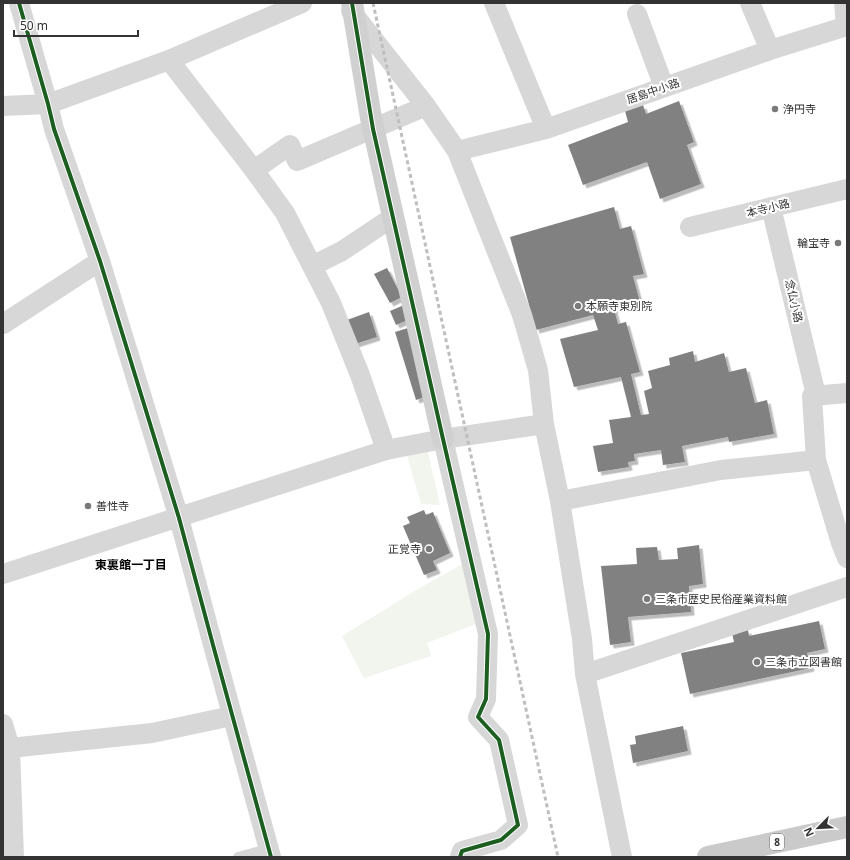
<svg xmlns="http://www.w3.org/2000/svg" width="850" height="860" viewBox="0 0 850 860" font-family="'Noto Sans','Noto Sans JP',sans-serif">
	<style>
		.green { fill: #f1f5ed }
		.building { fill: #818181; filter: url(#shadow) }
		.lines { fill: none; stroke-linecap: round; stroke-linejoin: round }
		.lane { stroke: #d7d7d7; stroke-width: 10 }
		.street { stroke: #d7d7d7; stroke-width: 20 }
		.secondary { stroke: #d0d0d0; stroke-width: 22 }
		.primary { stroke: #cacaca; stroke-width: 22 }
		.rail { stroke: #bebebe; stroke-width: 3; stroke-dasharray: 4 3; stroke-linecap: butt }
		.cycleway-casing { stroke: #fff; stroke-width: 6 }
		.cycleway { stroke: #1b5e20; stroke-width: 4 }
		.poi-dot { fill: #7a7a7a; stroke: #fff; stroke-width: 1.5 }
		.labels { text-anchor: middle; stroke-width: 4; stroke-linejoin: round; paint-order: stroke }
		.shield { fill: #fff; stroke: #707070; stroke-width: 1 }
		.shield-label { font-size: 10px; font-weight: bold; fill: #333 }
		.street-label { font-size: 11px; fill: #333; stroke: #fff }
		.poi-label { font-size: 11px; fill: #333; stroke: #fff; text-anchor: start }
		.neighbourhood-label { font-size: 12px; font-weight: bold; fill: #000; stroke: #fff }
	</style>
	<defs>
		<filter id="shadow"><feDropShadow dx="3.5" dy="3.5" stdDeviation="0" flood-color="#0004"/></filter>
	</defs>
	<rect width="100%" height="100%" fill="#fff"/>
	<!-- green -->
	<path class="green" d="M427 448 440 505 421 504 406 452Z
		M464 563 476 624 427 643 431 656 364 678 342 636 418 589Z"/>
	<!-- building -->
	<path class="building" d="M679 101 694 142 687 145 701 184 660 199 647 162 583 185 568 145 628 122 625 111 643 105 646 114Z
		M614 207 620 229 631 226 644 274 633 276 640 302 614 309 618 324 626 322 640 372 631 374 641 415 649 414 644 391 652 388 648 371 670 365 669 358 693 351 695 362 724 353 729 372 746 368 755 403 767 400 774 434 729 442 728 437 682 446 685 462 663 465 661 450 634 454 635 461 628 462 629 467 598 472 593 446 613 443 609 420 631 417 621 377 574 387 560 339 598 330 593 315 536 330 510 237Z
		M387 268 402 297 390 303 374 274Z
		M404 305 410 319 396 325 390 311Z
		M369 312 377 337 355 344 347 320Z
		M408 328 427 396 416 400 395 332Z
		M424 510 426 515 433 512 450 553 433 561 437 570 424 575 403 526 410 523 407 517Z
		M699 545 703 584 689 586 691 612 628 617 631 642 610 645 601 566 637 564 636 548 657 547 659 560 678 559 677 548Z
		M819 621 825 649 807 653 811 668 690 694 681 653 734 642 732 633 748 630 749 636Z
		M683 726 688 751 633 763 630 745 636 744 635 736Z"/>
	<g class="lines">
		<!-- lane -->
		<path class="lane" d="M238 857 268 849"/>
		<!-- street -->
		<path class="street" d="M19 3 48 104 54 129 100 261 179 518 213 645 271 857
			M494 3 546 129
			M750 3 770 50
			M844 3 846 26
			M351 11 426 106 457 151 522 315 538 370 544 424 560 501 582 639 585 674
			M637 14 664 87
			M169 60 254 170 285 213 331 303 360 375 386 450
			M3 106 48 104 169 60 302 3
			M457 151 546 129 770 50 847 26
			M254 170 290 145 297 161 426 106
			M771 207 816 395
			M690 227 847 189
			M312 266 342 251 393 217
			M3 324 100 261
			M847 393 812 396 816 460 841 543 847 558
			M443 439 488 634 486 699 478 717 499 740 518 825 501 840 462 851 460 857
			M560 501 721 470 816 460
			M3 574 386 450 443 439 544 424
			M3 724 10 748 14 857
			M10 748 152 733 232 716
			M622 857 585 674 847 587"/>
		<!-- secondary -->
		<path class="secondary" d="M352 3 371 118 443 439"/>
		<!-- primary -->
		<path class="primary" d="M708 857 847 827"/>
		<!-- rail -->
		<path class="rail" d="M373 3 558 857"/>
		<defs>
			<path id="cycleway" d="M19 3 48 104 54 129 100 261 179 518 213 645 271 857
				M352 3 373 129 443 439 488 634 486 699 478 717 499 740 518 825 501 840 462 851 460 857"/>
		</defs>
		<!-- cycleway casing -->
		<use href="#cycleway" class="cycleway-casing"/>
		<!-- cycleway -->
		<use href="#cycleway" class="cycleway"/>
	</g>
	<!-- markers -->
	<g class="poi-dot">
		<circle cx="775" cy="109" r="4"/>
		<circle cx="838" cy="243" r="4"/>
		<circle cx="578" cy="306" r="4"/>
		<circle cx="88" cy="506" r="4"/>
		<circle cx="429" cy="549" r="4"/>
		<circle cx="647" cy="599" r="4"/>
		<circle cx="757" cy="662" r="4"/>
	</g>
	<g class="labels">
		<!-- shield labels -->
		<rect class="shield" x="770" y="834" width="14" height="16" rx="3"/>
		<g class="shield-label">
			<text x="777" y="846">8</text>
		</g>
		<!-- street labels -->
		<g class="street-label">
			<text transform="translate(653 91) rotate(-19)" y="4">居島中小路</text>
			<text transform="translate(768 208) rotate(-14)" y="4">本寺小路</text>
			<text transform="translate(794 301) rotate(77)" y="4">念仏小路</text>
		</g>
		<!-- poi labels -->
		<g class="poi-label">
			<text x="783" y="113">浄円寺</text>
			<text x="830" y="247" text-anchor="end">輪宝寺</text>
			<text x="586" y="310">本願寺東別院</text>
			<text x="96" y="510">善性寺</text>
			<text x="421" y="553" text-anchor="end">正覚寺</text>
			<text x="655" y="603">三条市歴史民俗産業資料館</text>
			<text x="765" y="666">三条市立図書館</text>
		</g>
		<!-- neighbourhood labels -->
		<g class="neighbourhood-label">
			<text x="131" y="569">東裏館一丁目</text>
		</g>
	</g>
	<!-- border -->
	<rect width="850" height="860" fill="none" stroke="#333333" stroke-width="8"/>
	<!-- north arrow -->
	<g transform="translate(818 828) rotate(246)" stroke="#ffffff" stroke-width="3" paint-order="stroke">
	<path d="M0-3L7 15L0 10L-7 15Z" fill="#333333"/>
	<text y="-6" font-size="11" font-weight="bold" text-anchor="middle" fill="#333333">N</text>
	</g>
	<!-- scale -->
	<path d="M14 30v6h124v-6" fill="none" stroke="#333333" stroke-width="2"/>
	<text x="20" y="30" font-size="12" fill="#333333" stroke="#ffffff" stroke-width="3" paint-order="stroke">50 m</text>
</svg>
